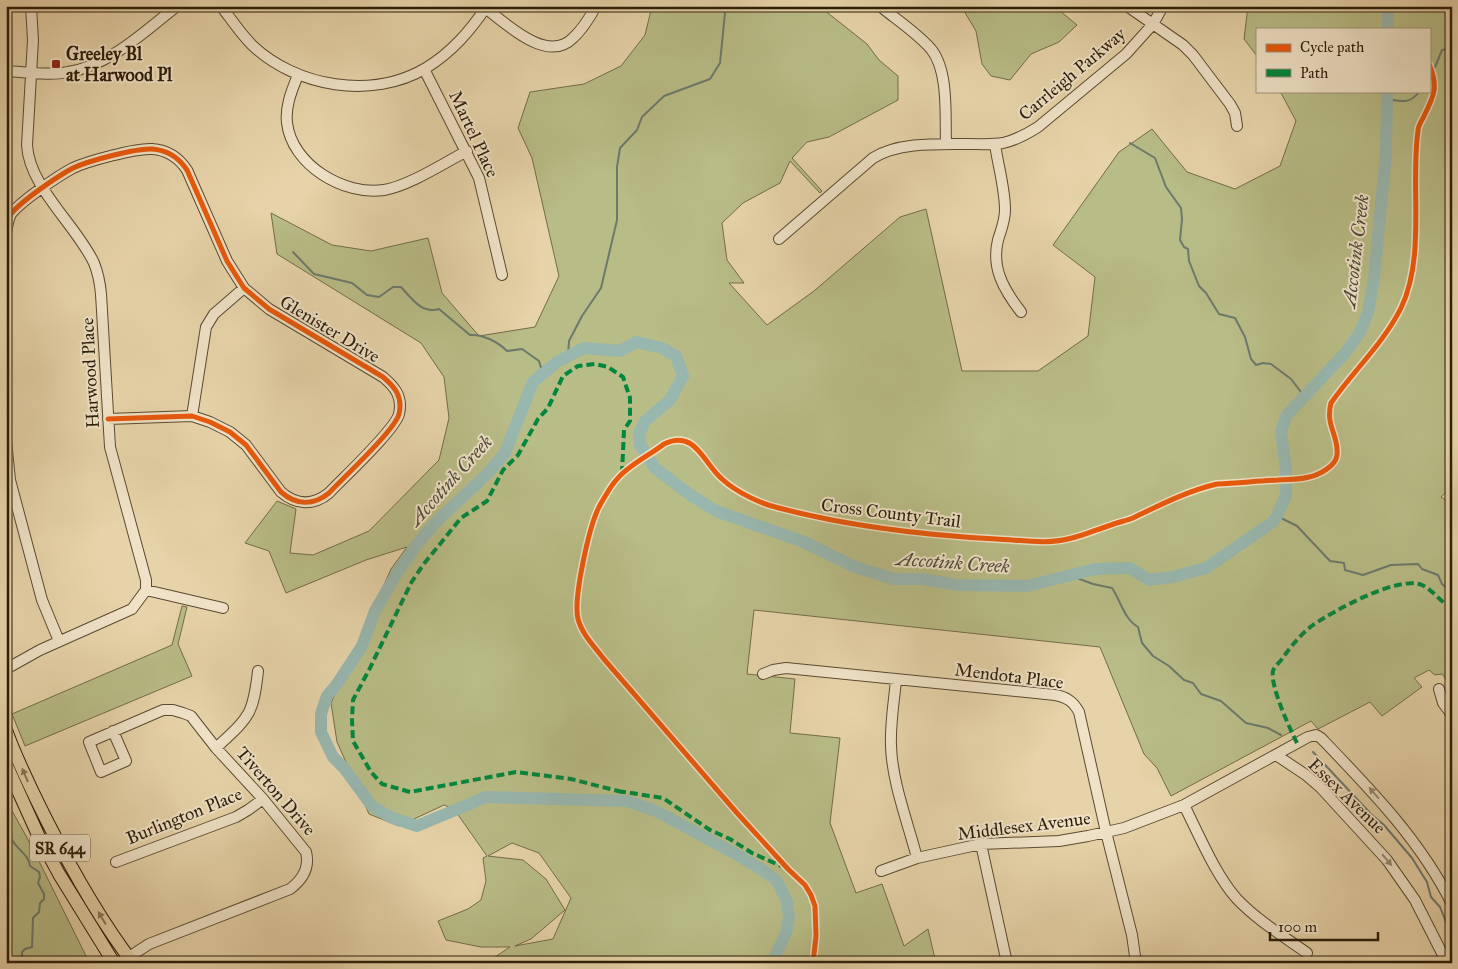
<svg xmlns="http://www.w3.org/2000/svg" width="1458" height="969" viewBox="0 0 1458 969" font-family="'IM FELL Great Primer',serif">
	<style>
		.green { fill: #b8bc86; stroke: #726c48; fill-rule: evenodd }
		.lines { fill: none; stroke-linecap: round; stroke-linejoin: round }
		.stream { stroke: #6c796d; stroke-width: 2 }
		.river { stroke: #98b7af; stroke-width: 12 }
		.minor-casing { stroke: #5a4a31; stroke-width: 12 }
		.major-casing { stroke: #2b1d09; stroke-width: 14 }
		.minor { stroke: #efe2c7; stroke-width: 10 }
		.major { stroke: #e7d3a9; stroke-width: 12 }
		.quiet { stroke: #00873e; stroke-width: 4; stroke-dasharray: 8 4; stroke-linecap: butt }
		.cycleway-casing { stroke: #efe2c7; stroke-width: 8 }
		.cycleway { stroke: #e8590c; stroke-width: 5 }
		.oneway { fill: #897859 }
		.oneway2 { fill: #978972 }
		.poi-dot { fill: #8f2418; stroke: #efe2c7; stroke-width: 2 }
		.labels { text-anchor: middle; stroke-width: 4; stroke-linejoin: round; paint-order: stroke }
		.shield { fill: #efe2c7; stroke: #665842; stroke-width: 1 }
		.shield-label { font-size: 16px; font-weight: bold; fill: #2b1d09 }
		.poi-label { font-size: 18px; font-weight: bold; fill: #2b1d09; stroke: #efe2c7; text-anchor: start }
		.street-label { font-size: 18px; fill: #2b1d09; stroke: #efe2c7 }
		.water-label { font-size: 19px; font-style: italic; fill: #4c4b3b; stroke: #efe2c7 }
	</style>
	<rect width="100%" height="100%" fill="#e7d3a9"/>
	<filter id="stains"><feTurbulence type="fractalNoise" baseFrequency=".004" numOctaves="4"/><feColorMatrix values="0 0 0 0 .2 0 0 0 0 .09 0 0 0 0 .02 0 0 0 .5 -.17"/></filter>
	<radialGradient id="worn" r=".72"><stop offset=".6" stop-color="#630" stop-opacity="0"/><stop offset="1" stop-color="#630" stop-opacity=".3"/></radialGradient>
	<!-- green -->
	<path class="green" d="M652 6H819L867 44 879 60 898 76V100L829 137 807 142 792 158 822 191 820 193 790 161 780 183 743 203 722 223 727 260 744 283H729L767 325 814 291 900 217 926 209 962 371H1038L1088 336 1095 277 1053 245 1119 152 1152 129 1187 172 1235 189 1280 166 1296 121 1280 91H1429V29H1257V56L1244 39 1248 6H1452V487L1441 497 1452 504V700V687L1442 674 1435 675 1429 670 1414 678 1422 687 1382 716 1370 702 1318 729 1311 721 1171 796 1157 768 1144 754 1100 647 754 610 747 674 795 679 790 733 840 738 830 823 856 893 882 884 904 946 928 929 936 963H486L510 947H481L446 940 438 921 468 909 481 900 486 881 483 858 487 856 454 809 444 805 399 826 369 814 337 742 331 703 391 569 407 547 366 560 286 593 269 551 245 543 277 501 296 509 290 553 313 555 369 531 439 460 449 418 444 377 421 343 277 254 271 213 332 245 371 251 428 238 442 293 479 336 535 327 559 276 532 158 518 128 530 92 584 84 621 66 645 35ZM512 843 539 853 571 898 553 939 515 946 531 939 565 910 546 879 523 860 488 856Z
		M961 6H1054L1077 25 1059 42 1031 54 1010 80 991 76 982 64 976 31Z
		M182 606 187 607 178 644 192 676 25 746 12 714 172 645Z
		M6 800 31 845 87 958 81 963H6Z"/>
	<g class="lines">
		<!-- stream -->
		<path class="stream" d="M1435 67 1442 50 1452 48
			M1386 99C1402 101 1409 105 1420 91
			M1130 143 1155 158 1166 187 1181 208 1182 219 1180 240 1184 247 1188 249 1189 261 1199 286 1206 293 1219 314 1235 318 1245 337 1251 359 1256 365 1263 363 1271 364 1291 379 1304 396
			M293 252 314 274 352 283 367 295 379 297 393 287H401C412 299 422 314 439 309L470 335C483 334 498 342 507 351L522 349 539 361 543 374
			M568 356 569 341 582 316 601 288 617 220V167L620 148 637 130 642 117 664 96 710 79 720 63 725 13 722 6
			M1277 516 1297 526 1330 561 1344 563 1345 570 1363 575 1391 565 1418 564 1422 569 1438 575 1442 584 1452 592
			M1069 575 1093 584 1112 588C1121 601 1124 619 1138 627L1142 643 1153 656 1169 666 1184 680 1193 683 1201 694 1221 701 1246 723 1268 728 1281 735
			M1313 752 1372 815 1384 825 1412 858 1427 882 1431 897 1440 907 1452 937
			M6 810 10 814C11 821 9 829 10 835 13 848 29 853 30 866L39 872 40 877 38 883 44 894V899L40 903 39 912 33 918 32 947 25 949 22 952V963"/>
		<!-- river -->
		<path class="river" d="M1388 6V29
			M772 963 786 933 789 918 787 901 776 880 761 869 734 853 656 811 627 801 486 797 417 826 390 817 372 806 344 768 333 757 321 732V714L327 696 337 684 362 646 375 611 397 573 415 547 434 524 488 473 505 453 533 382 557 362 584 348 620 351 636 342 662 348 676 356 683 376 670 400 645 421 639 434 640 445 655 468 689 494 716 511 804 542 855 567 894 579H922L957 585 1027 586 1095 569 1130 568 1149 580 1172 577 1206 568 1273 522 1277 516 1286 495V470L1281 432 1286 416 1346 352 1359 334 1368 313 1374 279 1386 153 1387 91"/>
		<defs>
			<path id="minor" d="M221 6C231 19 240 33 252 45 296 87 372 100 426 68 452 52 470 31 487 6
				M880 6C897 20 917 33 931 49 949 71 945 116 946 144
				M1127 6 1183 45 1193 55 1230 104 1235 113 1237 126
				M485 8C507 24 547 64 573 38 582 30 590 17 596 6
				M424 69 479 178 502 275
				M6 71C26 72 49 76 68 72 109 66 145 31 177 6
				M298 75C292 90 285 106 287 123 292 165 344 196 384 190 409 186 444 163 467 151
				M995 144C998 166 1005 188 1005 210 1005 221 1001 230 998 240 991 268 1004 290 1021 312
				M6 233C7 226 8 220 11 214 21 201 58 176 73 168 88 161 136 148 152 149 167 150 179 158 187 170L227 261 244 288 269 309 383 377C395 387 403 397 399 414 395 430 343 478 329 493 313 506 296 505 281 492L246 445 230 432 210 422 192 416 108 419
				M779 239 873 158C898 142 938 144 968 144 980 144 992 145 1003 143 1016 140 1027 134 1038 127L1126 54 1153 24 1163 6
				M192 416 206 327 214 314 244 288
				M6 440 10 480 42 600 59 641
				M146 590 223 608
				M6 669 40 650 132 609 146 590V580L110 447 101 294C100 283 98 273 94 263 77 226 29 187 27 145L33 40 31 6
				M763 674 773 670 786 668 1055 695C1066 697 1073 701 1079 712L1106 832 1132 935 1136 963
				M896 680C894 702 890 724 891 746 892 782 908 823 917 858
				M1439 689 1443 703 1452 715
				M113 731 126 761 101 772 89 742 163 710H173L183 713 191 716 198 725 216 748 263 799 306 852C310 868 302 880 290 889L149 944 120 963
				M216 748C249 717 253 716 258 671
				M1276 755 1306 775 1321 788 1387 860 1415 900 1447 963
				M1184 805C1198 833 1216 876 1237 899 1257 920 1283 936 1307 953
				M981 844 1007 963
				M116 862 236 817 248 810 263 799
				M881 871 917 858 981 844 1059 841 1088 836 1124 828 1184 805 1308 737 1316 735 1321 738C1371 790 1420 840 1452 904"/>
			<path id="major" d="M6 730C17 761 32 791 47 821 72 870 99 919 133 963
				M6 764 39 837 59 874 114 963"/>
		</defs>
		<!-- minor casing -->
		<use href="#minor" class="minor-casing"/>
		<!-- major casing -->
		<use href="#major" class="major-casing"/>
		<!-- minor -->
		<use href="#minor" class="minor"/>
		<!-- major -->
		<use href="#major" class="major"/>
		<!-- quiet -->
		<path class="quiet" d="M622 474 624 430 630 421V398L623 377 608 367 595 364 578 366 563 376 548 408 538 419 518 455 503 470 487 501 461 518 423 565 411 583 370 668 353 700 352 720 353 741 371 772 382 784 410 792 516 772 571 779 622 792
			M1297 743C1290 729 1270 686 1273 671 1274 667 1280 662 1282 659 1291 646 1301 634 1313 625 1334 611 1397 575 1422 585 1433 590 1441 603 1452 608
			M618 791 663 798 710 830 730 839 752 853 781 866"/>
		<defs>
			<path id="cycleway" d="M6 233C7 226 8 220 11 214 21 201 58 176 73 168 88 161 136 148 152 149 167 150 179 158 187 170L227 261 244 288 269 309 383 377C395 387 403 397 399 414 395 430 343 478 329 493 313 506 296 505 281 492L246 445 230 432 210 422 192 416 108 419
				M813 963 816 936 815 906 811 895 805 885 788 869 737 813 603 658C594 646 582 634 578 619 573 599 589 527 599 507 604 498 611 485 618 478 629 465 650 455 664 444 696 429 703 463 722 479 736 492 761 504 779 508 851 527 923 535 996 539 1021 540 1048 545 1072 538 1085 535 1098 529 1111 525 1118 522 1126 521 1133 518 1160 505 1187 491 1217 484 1238 483 1258 481 1278 480 1288 479 1299 480 1309 477 1319 475 1336 466 1337 455 1339 435 1325 426 1331 403 1354 370 1383 344 1401 308 1426 256 1410 187 1418 131 1418 126 1421 122 1423 118 1434 96 1439 87 1429 64"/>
		</defs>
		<!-- cycleway casing -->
		<use href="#cycleway" class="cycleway-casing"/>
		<!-- cycleway -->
		<use href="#cycleway" class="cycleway"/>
	</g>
	<!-- one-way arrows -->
	<defs><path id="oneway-solid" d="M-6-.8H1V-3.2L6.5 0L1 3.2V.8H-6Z" transform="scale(1.25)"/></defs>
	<g class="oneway">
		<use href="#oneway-solid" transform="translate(25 775) rotate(-113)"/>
		<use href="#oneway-solid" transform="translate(102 918) rotate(-121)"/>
	</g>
	<g class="oneway2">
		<use href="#oneway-solid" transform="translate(1374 793) rotate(-131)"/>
		<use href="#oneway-solid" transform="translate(1387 860) rotate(50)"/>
	</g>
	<!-- markers -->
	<rect class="poi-dot" x="51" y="59" width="10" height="10" rx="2.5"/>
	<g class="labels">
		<!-- shield labels -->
		<rect class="shield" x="30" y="834.5" width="60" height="27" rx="4"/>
		<g class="shield-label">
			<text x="60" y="854">SR 644</text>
		</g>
		<!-- poi labels -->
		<g class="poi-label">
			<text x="66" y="60">Greeley Bl<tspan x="66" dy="21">at Harwood Pl</tspan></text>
		</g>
		<!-- street labels -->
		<g class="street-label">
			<text transform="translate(1072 74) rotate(-40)" y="6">Carrleigh Parkway</text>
			<text transform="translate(474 134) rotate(65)" y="6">Martel Place</text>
			<text transform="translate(330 329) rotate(31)" y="6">Glenister Drive</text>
			<text transform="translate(90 373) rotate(-93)" y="6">Harwood Place</text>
			<text transform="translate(891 513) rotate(7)" y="6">Cross County Trail</text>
			<text transform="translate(1009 676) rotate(7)" y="6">Mendota Place</text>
			<text transform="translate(276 791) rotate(49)" y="6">Tiverton Drive</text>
			<text transform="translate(1347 796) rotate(44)" y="6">Essex Avenue</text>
			<text transform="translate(184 816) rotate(-22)" y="6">Burlington Place</text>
			<text transform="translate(1024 826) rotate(-7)" y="6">Middlesex Avenue</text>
		</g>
		<!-- water labels -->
		<g class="water-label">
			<text transform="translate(1355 251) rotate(-83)" y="7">Accotink Creek</text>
			<text transform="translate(450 480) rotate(-48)" y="7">Accotink Creek</text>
			<text transform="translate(953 562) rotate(4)" y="7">Accotink Creek</text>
		</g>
	</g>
	<!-- margin -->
	<rect width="1458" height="969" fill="none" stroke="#e7d3a9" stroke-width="25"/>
	<rect x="8" y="8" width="1443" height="954" fill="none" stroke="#2b1d09" stroke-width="2.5"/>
	<rect x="12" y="12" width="1433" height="944" fill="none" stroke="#2b1d09"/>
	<!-- legend -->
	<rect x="1256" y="28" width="175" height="65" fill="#efe2c7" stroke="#a1937b"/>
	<rect x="1266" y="44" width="25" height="8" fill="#e8590c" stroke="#a1937b"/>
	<text x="1300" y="52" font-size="15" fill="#2b1d09">Cycle path</text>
	<rect x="1266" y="69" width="25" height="8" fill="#00873e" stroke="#a1937b"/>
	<text x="1300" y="78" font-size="15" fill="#2b1d09">Path</text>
	<!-- scale -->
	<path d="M1270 932v8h108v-8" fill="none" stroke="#2b1d09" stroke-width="2.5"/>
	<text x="1278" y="932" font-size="15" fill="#2b1d09" stroke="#efe2c7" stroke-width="4" paint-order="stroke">100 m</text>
	<rect width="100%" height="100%" filter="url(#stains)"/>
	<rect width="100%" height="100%" fill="url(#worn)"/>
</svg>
